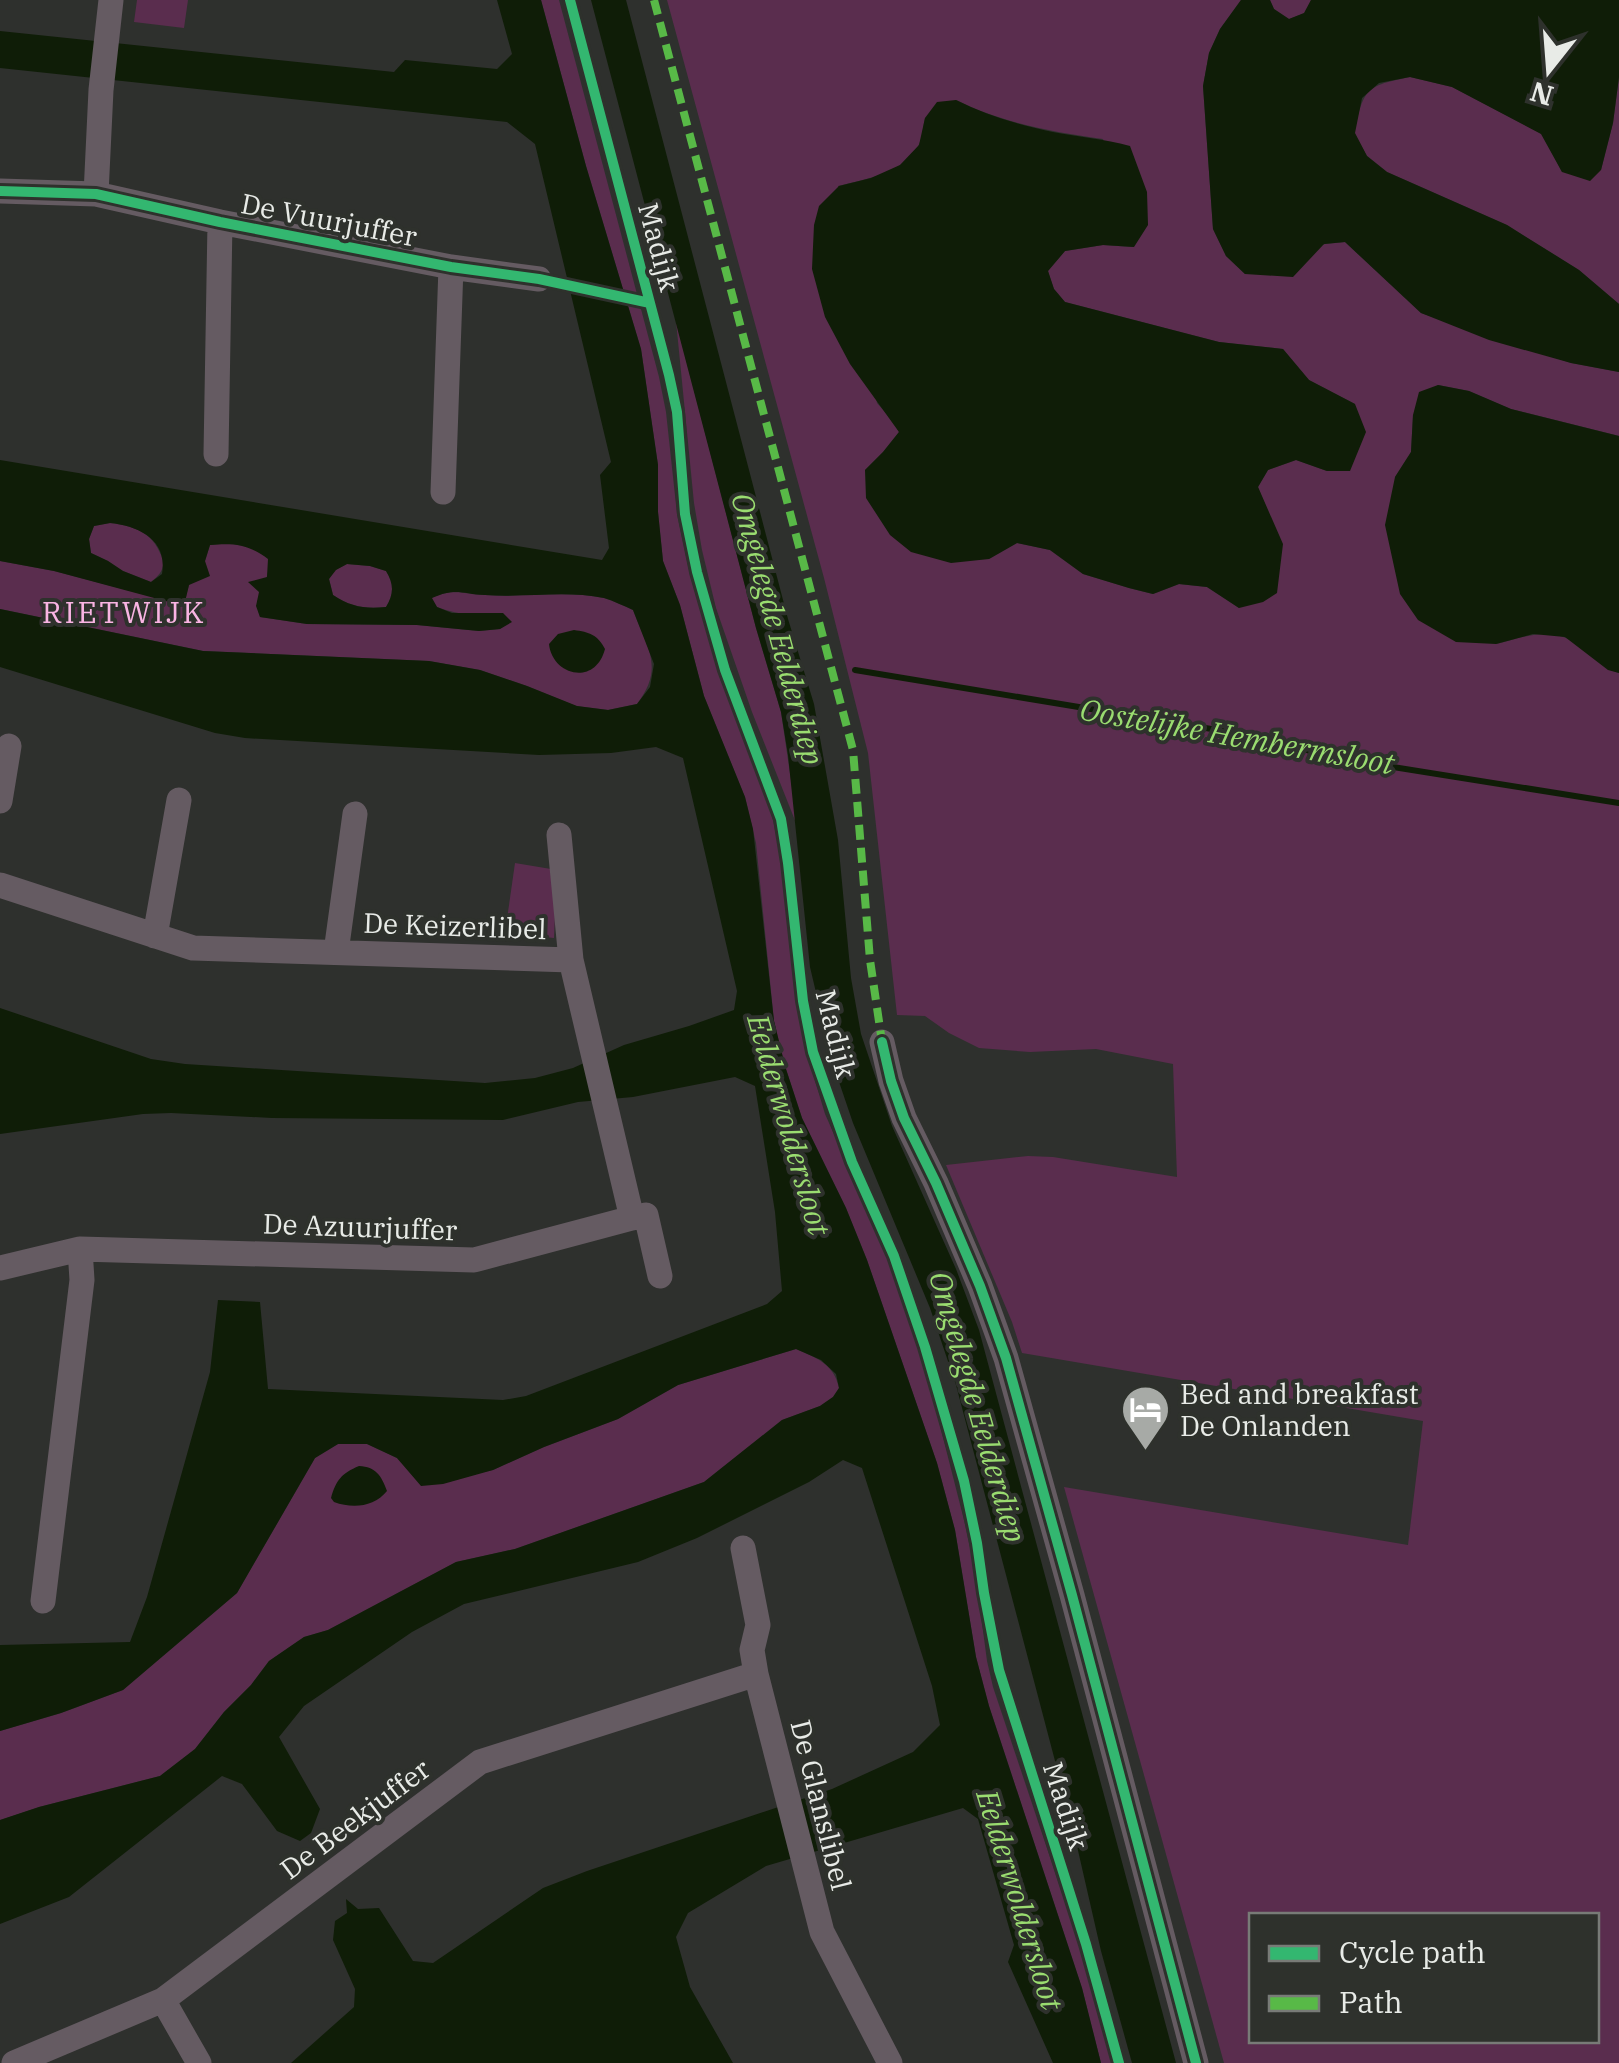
<svg xmlns="http://www.w3.org/2000/svg" width="1619" height="2063" viewBox="0 0 1619 2063" font-family="'IBM Plex Serif',serif">
	<style>
		.green { fill: #5a2d4e; fill-rule: evenodd }
		.water { fill: #0f1d07; fill-rule: evenodd }
		.lines { fill: none; stroke-linecap: round; stroke-linejoin: round }
		.stream { stroke: #0f1d07; stroke-width: 6 }
		.minor { stroke: #655b62; stroke-width: 25 }
		.quiet { stroke: #58b947; stroke-width: 8; stroke-dasharray: 15 8; stroke-linecap: butt }
		.cycleway-casing { stroke: #2e312c; stroke-width: 16 }
		.cycleway { stroke: #33b770; stroke-width: 10 }
		.labels { text-anchor: middle; stroke-width: 8; stroke-linejoin: round; paint-order: stroke }
		.street-label { font-size: 28px; fill: #e8ebe7; stroke: #2e312c }
		.poi-label { font-size: 28px; fill: #e8ebe7; stroke: #2e312c; text-anchor: start }
		.neighbourhood-label { font-size: 30px; letter-spacing: 2.5px; fill: #f9b4e3; stroke: #2e312c }
		.water-label { font-size: 30px; font-style: italic; fill: #9adc70; stroke: #2e312c }
	</style>
	<rect width="100%" height="100%" fill="#2e302d"/>
	<!-- green -->
	<path class="green" d="M137 0H188L184 28 134 22Z
		M541 0H559L659 377 666 412 677 514 690 575 721 681 757 763 773 820 782 864 794 985 807 1054 825 1114 887 1253 924 1363 965 1524 975 1571 987 1661 993 1687 1083 1956 1112 2063H1101L1082 1988 989 1706 976 1657 955 1530 937 1463 867 1260 846 1208 802 1118 785 1066 774 1021 756 843 745 797 704 696 680 605 663 561 658 512V465L641 349 586 166Z
		M667 0H1241L1220 29 1209 53 1203 86 1213 229 1226 256 1245 274 1325 244 1345 242 1421 313 1571 363 1619 372V436L1511 409 1469 391 1438 385 1413 415 1411 452 1395 477 1496 644C1517 639 1544 628 1566 638 1586 647 1598 667 1619 673V2063H1224L1064 1487 1408 1545 1423 1421 1022 1353 1012 1322 946 1165 1028 1156 1053 1157 1177 1177 1173 1064 1096 1049 1030 1052 979 1048 949 1033 925 1016 897 1015 868 753 824 578ZM956 100C1002 123 1053 132 1103 139L1133 247 1103 245 1065 251 1048 271 1054 289 1065 302 1219 342 1283 349 1309 380 1355 404 1327 471 1296 460 1268 470 1258 487 1269 514 1239 608 1207 587 1179 584 1153 594 1129 588 1083 574 1050 550 1017 543 989 559 865 470 883 452 899 432 893 421 877 403 838 186C866 179 909 172 920 142 923 135 923 126 925 118ZM1252 1916H1596V2040H1252Z
		M1270 0H1311L1305 13 1289 19 1274 9Z
		M1410 77 1452 87 1542 134 1562 172 1601 170 1613 123 1619 77V304L1579 270 1507 225 1387 172 1367 156 1354 133C1364 89 1365 86 1410 77Z
		M676 321 756 628 781 712 798 828 752 712 716 608 702 550 694 503Z
		M110 523C134 526 152 532 161 555 166 568 161 574 151 582L123 571 108 561 91 553 89 539 94 526Z
		M229 543 253 548 268 558C268 564 269 570 267 576 263 594 253 596 260 617L307 624 417 625 479 631 500 629 511 621C487 616 460 616 437 607L431 598C454 588 462 594 485 595 524 598 564 590 604 598 614 601 624 606 633 610 647 648 665 667 637 704L608 710 576 706 527 686 480 670 429 661 203 651 0 609V561L54 571 184 605 189 585 205 561 210 545Z
		M347 564 370 566 386 571C394 584 394 594 386 607 365 609 351 607 333 595L329 579 335 570Z
		M515 863 557 870 554 938 505 933Z
		M796 1349C817 1358 834 1364 839 1388L833 1397 820 1406 782 1420 704 1482 515 1549 456 1562 328 1630 304 1637 269 1661 251 1685 224 1712 195 1749 160 1776 39 1807 0 1820V1731L61 1713 123 1690 237 1593 315 1458 338 1444H367L397 1458 421 1485 493 1470 544 1447 618 1419 678 1385Z"/>
	<!-- water -->
	<path class="water" d="M497 0H541L586 166 641 349 658 465V512L663 561 680 605 704 696 745 797 753 829 774 1021 785 1066 802 1118 846 1208 867 1260 937 1463 955 1530 976 1657 989 1706 1082 1988 1101 2063H1053L1008 1962 1014 1945 978 1819 963 1808 766 1866 688 1913 676 1937 690 1987 733 2063H291L354 2007 355 1989 333 1940 335 1921 347 1913 346 1899 358 1909 379 1908 413 1961 433 1963 543 1888 587 1871 832 1789 913 1752 940 1725 932 1686 862 1468 843 1460 809 1482 697 1538 638 1562 464 1604 412 1632 304 1706 279 1737 320 1809 311 1833 300 1841 277 1831 242 1784 222 1776 69 1897 0 1924V1820L39 1807 160 1776 195 1749 224 1712 251 1685 269 1661 304 1637 328 1630 456 1562 515 1549 704 1482 782 1420 820 1406 833 1397 839 1388 836 1374 821 1360 796 1349 678 1385 618 1419 544 1447 493 1470 443 1484 421 1486 397 1458 367 1444H338L315 1458 237 1593 123 1690 61 1713 0 1731V1645L130 1642 147 1597 210 1372 218 1300 260 1302 268 1389 503 1400 526 1396 767 1304 782 1291 775 1212 755 1086 735 1077 633 1097 578 1102 503 1120 272 1118 171 1113 143 1114 0 1134V1008L151 1059 185 1064 485 1083 535 1078 573 1068 624 1045 689 1026 734 1010 737 991 683 758 656 747 611 753 539 755 245 738 215 733 0 667V609L203 651 429 661 480 670 527 686 577 706 608 710 637 704 650 687 654 664 633 610C624 606 614 601 604 598 565 590 525 598 485 595 462 594 456 587 432 598L437 607 452 613H503L512 622 500 629 479 631 417 625 307 624 260 617 256 606 259 592 248 582 267 577 268 559C248 544 234 543 210 545L205 561 210 576 189 585 184 606 54 571 0 561V460L602 560 609 548 600 475 611 462 535 144 507 122 0 68V31L394 72 405 60 497 69 512 54ZM110 523C139 526 168 540 162 574L151 582 123 571 108 561 91 553 89 539 94 526ZM347 564 370 566 386 571C394 584 394 594 386 607 365 609 351 607 333 595L329 579 336 570Z
		M591 0H626L788 619 814 704 838 840 851 978 861 1034 892 1126 956 1269 979 1330 1176 2063H1132L1101 1951 1074 1833 956 1385 930 1308 853 1123 836 1073 822 1018 810 967 788 755 781 712 756 628Z
		M1241 0H1270L1274 9 1289 19 1304 13 1311 0H1619V77L1613 123 1601 170 1590 181 1562 172 1541 134 1452 87 1410 77 1379 83 1362 98 1355 133 1367 156 1387 172 1507 225 1579 270 1619 304V372L1571 363 1489 340 1421 313 1345 242 1324 244 1293 277 1245 274 1226 256 1213 229 1203 86 1209 53 1220 29Z
		M956 100C986 115 1019 125 1053 132 1079 137 1104 139 1130 146L1147 192 1148 225 1134 247 1103 245 1065 251 1048 271 1054 289 1065 302 1219 342 1283 349 1309 380 1355 404 1366 432 1350 471H1327L1296 460 1268 470 1258 487 1283 544 1277 593 1263 602 1239 608 1207 587 1179 584 1153 594 1129 588 1083 574 1050 550 1017 543 989 559 951 563 911 552 890 535 866 498 865 470 883 452 899 432 850 364 825 317 812 269 814 225 819 206 839 186 871 178 900 165 919 145 925 118 937 102Z
		M1438 385 1469 391 1511 409 1619 436V673L1608 670 1565 637 1533 634 1496 644 1456 642 1418 620 1400 594 1385 525 1395 477 1411 452 1413 415 1419 392Z
		M574 630C589 632 598 635 605 649 595 687 552 675 549 644L558 634Z
		M359 1466C376 1467 381 1475 387 1491 374 1507 353 1509 334 1502L331 1498C336 1480 342 1473 359 1466Z"/>
	<g class="lines">
		<!-- stream -->
		<path class="stream" d="M855 670 1278 740 1324 756 1619 803"/>
		<!-- minor -->
		<path class="minor" d="M0 191 96 194 220 222 451 267 539 279
			M96 194 101 90 111 0
			M216 454 220 222
			M443 492 451 267
			M0 801 9 746
			M559 835 571 960
			M0 885 193 948 571 960 632 1218 646 1215 660 1276
			M155 936 179 800
			M336 952 355 814
			M882 1042 891 1081 904 1118 936 1183 980 1286 1006 1358 1072 1595 1196 2063
			M0 1268 80 1249 474 1260 632 1218
			M743 1548 758 1625 752 1650 756 1674 822 1932 890 2063
			M43 1601 82 1280 80 1249
			M163 2000 199 2063
			M14 2063 163 2000 480 1762 756 1674"/>
		<!-- quiet -->
		<path class="quiet" d="M654 0 853 750 870 960 882 1042"/>
		<defs>
			<path id="cycleway" d="M570 0 669 375 677 412 685 514 697 572 725 670 781 819 788 863 803 1001 813 1052 852 1162 894 1256 925 1347 964 1481 977 1543 984 1593 999 1670 1086 1944 1119 2063
				M0 191 96 194 220 222 451 267 539 279 650 303
				M882 1042 891 1081 904 1118 936 1183 980 1286 1006 1358 1072 1595 1196 2063"/>
		</defs>
		<!-- cycleway casing -->
		<use href="#cycleway" class="cycleway-casing"/>
		<!-- cycleway -->
		<use href="#cycleway" class="cycleway"/>
	</g>
	<!-- icons -->
	<defs>
		<symbol id="hotel-pin" viewBox="-11 -11 22 30"><path d="M0 17L-7.5 6A9.5 9.5 0 1 1 7.5 6Z" fill="#a7aaa6" stroke="#2e312c"/><path d="M-6-4.5h1.5V1H6V5H4.5V3h-9V5H-6ZM-4 0a1.8 1.8 0 1 1 3.6 0ZM.5 0V-2.5h3Q6-2.5 6 0Z" fill="#fff"/></symbol>
	</defs>
	<g fill-rule="evenodd">
		<use href="#hotel-pin" x="1118" y="1382" width="55" height="75"/>
	</g>
	<g class="labels">
		<!-- street labels -->
		<g class="street-label">
			<text transform="translate(329 220) rotate(11)" y="10">De Vuurjuffer</text>
			<text transform="translate(659 247) rotate(75)" y="10">Madijk</text>
			<text transform="translate(455 926) rotate(2)" y="10">De Keizerlibel</text>
			<text transform="translate(836 1034) rotate(76)" y="10">Madijk</text>
			<text transform="translate(360 1227) rotate(2)" y="10">De Azuurjuffer</text>
			<text transform="translate(821 1805) rotate(76)" y="10">De Glanslibel</text>
			<text transform="translate(1066 1806) rotate(72)" y="10">Madijk</text>
			<text transform="translate(355 1819) rotate(-37)" y="10">De Beekjuffer</text>
		</g>
		<!-- poi labels -->
		<g class="poi-label">
			<text x="1180" y="1404">Bed and breakfast<tspan x="1180" dy="32">De Onlanden</tspan></text>
		</g>
		<!-- neighbourhood labels -->
		<g class="neighbourhood-label">
			<text x="124" y="623">RIETWIJK</text>
		</g>
		<!-- water labels -->
		<g class="water-label">
			<text transform="translate(777 629) rotate(75)" y="10">Omgelegde Eelderdiep</text>
			<text transform="translate(1237 737) rotate(10)" y="10">Oostelijke Hembermsloot</text>
			<text transform="translate(788 1125) rotate(74)" y="10">Eelderwoldersloot</text>
			<text transform="translate(977 1407) rotate(74)" y="10">Omgelegde Eelderdiep</text>
			<text transform="translate(1019 1900) rotate(73)" y="10">Eelderwoldersloot</text>
		</g>
	</g>
	<!-- legend -->
	<rect x="1249" y="1913" width="350" height="130" fill="#2e312c" stroke="#787b77" stroke-width="2.5"/>
	<rect x="1269" y="1946" width="50" height="15" fill="#33b770" stroke="#787b77" stroke-width="2.5"/>
	<text x="1339" y="1963" font-size="30" fill="#e8ebe7">Cycle path</text>
	<rect x="1269" y="1996" width="50" height="15" fill="#58b947" stroke="#787b77" stroke-width="2.5"/>
	<text x="1339" y="2013" font-size="30" fill="#e8ebe7">Path</text>
	<!-- north arrow -->
	<g transform="translate(1549 70) rotate(197)" stroke="#2e312c" stroke-width="8" paint-order="stroke">
	<path d="M0-8L18 38L0 25L-18 38Z" fill="#e8ebe7"/>
	<text y="-15" font-size="28" font-weight="bold" text-anchor="middle" fill="#e8ebe7">N</text>
	</g>
</svg>
